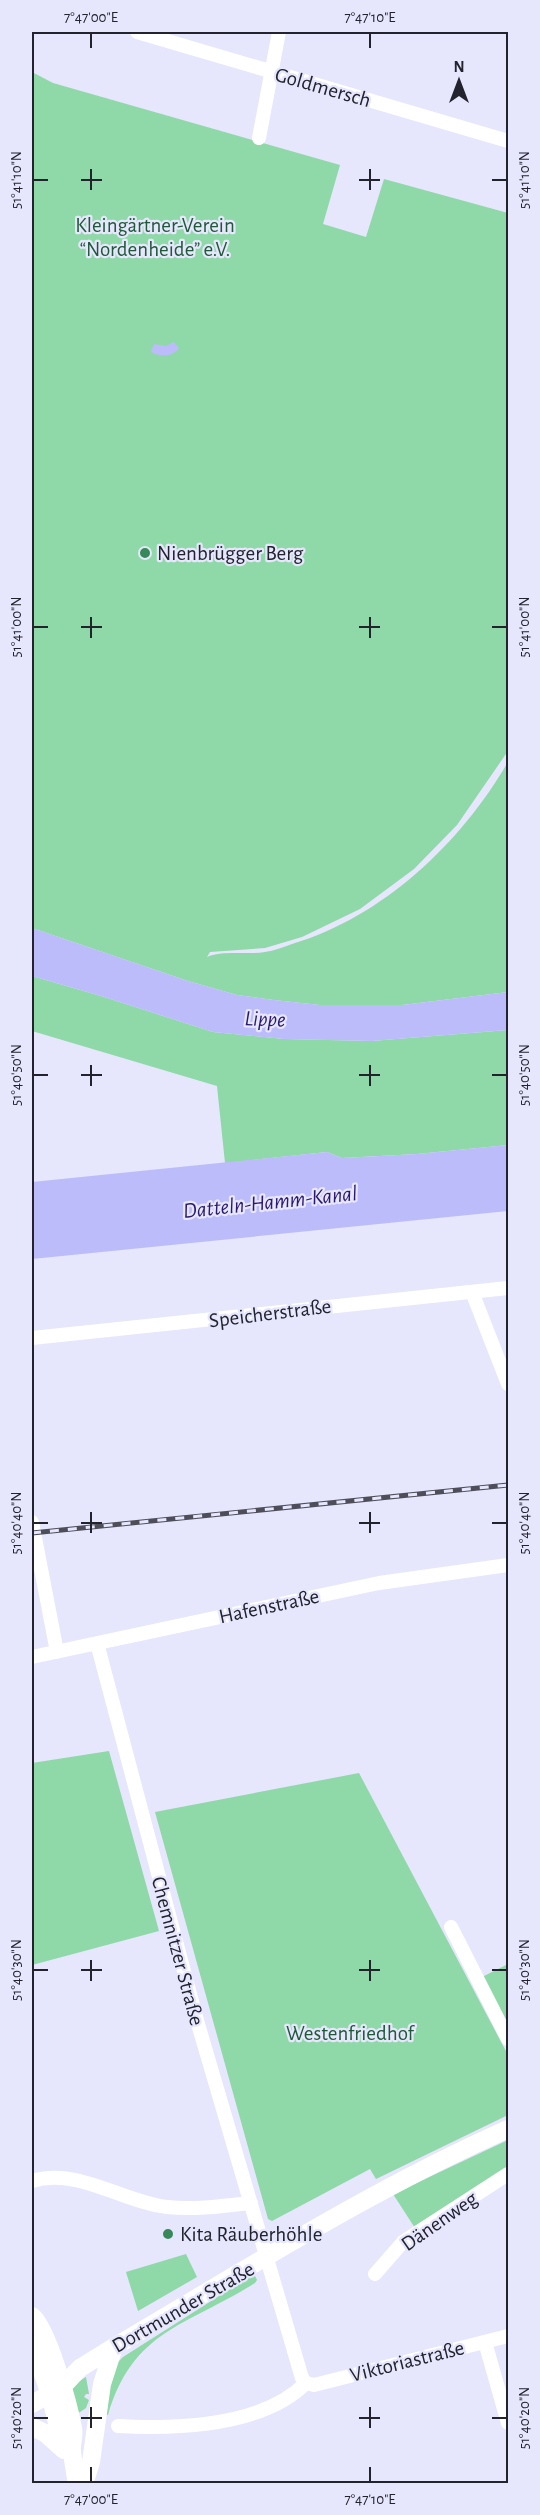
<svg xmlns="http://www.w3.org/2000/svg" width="540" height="2515" viewBox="0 0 540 2515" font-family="'Alegreya Sans',sans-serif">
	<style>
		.green { fill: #8fd8a8 }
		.water { fill: #bcbcfb }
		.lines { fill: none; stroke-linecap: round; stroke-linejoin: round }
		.minor { stroke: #fff; stroke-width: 14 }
		.major { stroke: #fff; stroke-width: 18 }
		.rail-casing { stroke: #4e4e5b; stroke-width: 5 }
		.rail { stroke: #e6e6fc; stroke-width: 3; stroke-dasharray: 9; stroke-linecap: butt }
		.ticks { fill: none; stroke: #22232d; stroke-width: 2 }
		.poi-dot { fill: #388959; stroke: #e6e6fc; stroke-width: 2 }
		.labels { text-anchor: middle; stroke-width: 4.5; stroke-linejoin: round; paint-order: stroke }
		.street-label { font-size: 21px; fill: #22232d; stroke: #e6e6fc }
		.park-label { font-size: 21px; fill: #1f5a37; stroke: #e6e6fc }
		.poi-label { font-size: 21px; fill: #22232d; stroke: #e6e6fc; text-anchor: start }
		.water-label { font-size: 22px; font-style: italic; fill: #2b186f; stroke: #e6e6fc }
		.neatline { fill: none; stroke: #22232d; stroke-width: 2 }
		.ticks-label { font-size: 15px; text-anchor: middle; fill: #22232d }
	</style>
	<rect width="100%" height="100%" fill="#e6e6fc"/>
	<!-- green -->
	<path class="green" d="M32 72 53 83 340 165 323 224 366 237 384 179 508 213V751L457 825 414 869 360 909 302 937 265 948 210 952 207 957C222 950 247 955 265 952 274 951 283 947 292 944 383 917 461 843 508 762V992L402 1005H320L274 1000 237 995 188 981 32 928Z
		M32 976 101 996 213 1032 284 1039 372 1041 508 1030V1145L417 1154 342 1158 327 1152 225 1163 217 1086 32 1031Z
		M109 1751 159 1931 32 1965V1763Z
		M359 1773 508 2055V2115L376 2179 370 2169 272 2221 268 2219 155 1812Z
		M508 1964V2036L478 1979Z
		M508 2140V2170L415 2228 393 2194Z
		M186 2254 197 2277 138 2311 126 2272Z
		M255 2276 257 2280 255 2283C189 2325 133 2329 108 2415L101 2413 116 2364 123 2357 249 2277Z
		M86 2377 89 2394H86L84 2397 89 2400 86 2408 77 2414 71 2386Z"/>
	<!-- water -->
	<path class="water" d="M174 342 179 348C173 357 160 357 151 352L154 344 166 346Z
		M32 928 188 981 237 995 274 1000 320 1005H402L508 992V1030L372 1041 284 1039 213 1032 101 996 32 976Z
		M508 1145V1211L32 1259V1182L327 1152 342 1158 417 1154Z"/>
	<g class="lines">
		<!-- minor -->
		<path class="minor" d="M137 32 508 141
			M259 138 279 32
			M472 1292 508 1384
			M32 1338 508 1288
			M32 1522 57 1652
			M97 1643 198 2024 302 2378 306 2383 314 2385 508 2336
			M32 1657 379 1583 508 1565
			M451 1927 508 2039
			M32 2181C77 2167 123 2202 167 2207 194 2210 224 2206 251 2203
			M375 2274 403 2242 508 2174
			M485 2342 508 2423
			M118 2426C176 2429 262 2427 306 2383"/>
		<!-- major -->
		<path class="major" d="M32 2316C48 2329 69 2406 73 2428 75 2436 71 2444 72 2451 73 2462 75 2473 77 2484
			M32 2344 50 2394 60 2435 72 2450
			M32 2404 62 2387 80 2368 114 2347C243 2271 371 2190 508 2129
			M32 2427 45 2433 64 2450
			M84 2484 91 2462 102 2384 114 2347"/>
		<defs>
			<path id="rail" d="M32 1533 508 1485"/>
		</defs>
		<!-- rail casing -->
		<use href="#rail" class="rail-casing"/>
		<!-- rail -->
		<use href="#rail" class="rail"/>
	</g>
	<!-- ticks -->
	<path class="ticks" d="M91 33V48M370 33V48M91 169V190M370 169V190M33 180H48M81 180H102M359 180H380M492 180H507M91 617V638M370 617V638M33 627H48M81 627H102M359 627H380M492 627H507M91 1065V1086M370 1065V1086M33 1075H48M81 1075H102M359 1075H380M492 1075H507M91 1512V1533M370 1512V1533M33 1523H48M81 1523H102M359 1523H380M492 1523H507M91 1960V1981M370 1960V1981M33 1970H48M81 1970H102M359 1970H380M492 1970H507M91 2407V2428M370 2407V2428M33 2418H48M81 2418H102M359 2418H380M492 2418H507M91 2467V2482M370 2467V2482"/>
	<!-- markers -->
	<g class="poi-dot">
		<circle cx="145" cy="553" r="6"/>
		<circle cx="168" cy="2234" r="6"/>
	</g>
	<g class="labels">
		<!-- street labels -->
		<g class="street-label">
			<text transform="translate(323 87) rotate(16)" y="7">Goldmersch</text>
			<text transform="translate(270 1313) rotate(-7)" y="7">Speicherstraße</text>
			<text transform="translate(269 1606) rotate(-12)" y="7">Hafenstraße</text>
			<text transform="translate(178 1951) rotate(75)" y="7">Chemnitzer Straße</text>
			<text transform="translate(439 2221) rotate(-35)" y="7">Dänenweg</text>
			<text transform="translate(183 2307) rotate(-30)" y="7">Dortmunder Straße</text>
			<text transform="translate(407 2361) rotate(-14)" y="7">Viktoriastraße</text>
		</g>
		<!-- park labels -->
		<g class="park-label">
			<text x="155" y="232">Kleingärtner-Verein<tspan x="155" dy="24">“Nordenheide” e.V.</tspan></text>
			<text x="350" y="2040">Westenfriedhof</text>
		</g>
		<!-- poi labels -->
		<g class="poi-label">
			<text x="157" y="560">Nienbrügger Berg</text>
			<text x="180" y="2241">Kita Räuberhöhle</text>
		</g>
		<!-- water labels -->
		<g class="water-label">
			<text transform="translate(265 1018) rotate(2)" y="8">Lippe</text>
			<text transform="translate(270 1201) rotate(-6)" y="8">Datteln-Hamm-Kanal</text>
		</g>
	</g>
	<!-- border -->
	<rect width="540" height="2515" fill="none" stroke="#e6e6fc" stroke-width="66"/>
	<!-- north arrow -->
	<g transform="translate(459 81)" stroke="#e6e6fc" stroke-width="4.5" paint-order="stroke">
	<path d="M0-4.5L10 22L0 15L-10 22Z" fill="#22232d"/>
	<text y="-9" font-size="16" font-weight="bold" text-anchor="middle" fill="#22232d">N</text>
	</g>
	<rect x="33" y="33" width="474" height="2449" class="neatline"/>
	<g class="ticks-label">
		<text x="91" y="22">7°47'00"E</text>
		<text x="370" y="22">7°47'10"E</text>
		<text transform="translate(16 180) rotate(-90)" y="5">51°41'10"N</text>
		<text transform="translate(524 180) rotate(-90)" y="5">51°41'10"N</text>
		<text transform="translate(16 627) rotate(-90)" y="5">51°41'00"N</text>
		<text transform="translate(524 627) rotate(-90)" y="5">51°41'00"N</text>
		<text transform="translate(16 1075) rotate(-90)" y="5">51°40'50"N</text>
		<text transform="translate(524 1075) rotate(-90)" y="5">51°40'50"N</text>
		<text transform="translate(16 1523) rotate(-90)" y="5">51°40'40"N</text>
		<text transform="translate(524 1523) rotate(-90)" y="5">51°40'40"N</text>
		<text transform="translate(16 1970) rotate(-90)" y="5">51°40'30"N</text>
		<text transform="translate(524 1970) rotate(-90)" y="5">51°40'30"N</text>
		<text transform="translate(16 2418) rotate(-90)" y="5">51°40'20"N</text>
		<text transform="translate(524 2418) rotate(-90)" y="5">51°40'20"N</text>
		<text x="91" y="2504">7°47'00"E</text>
		<text x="370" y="2504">7°47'10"E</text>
	</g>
</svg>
